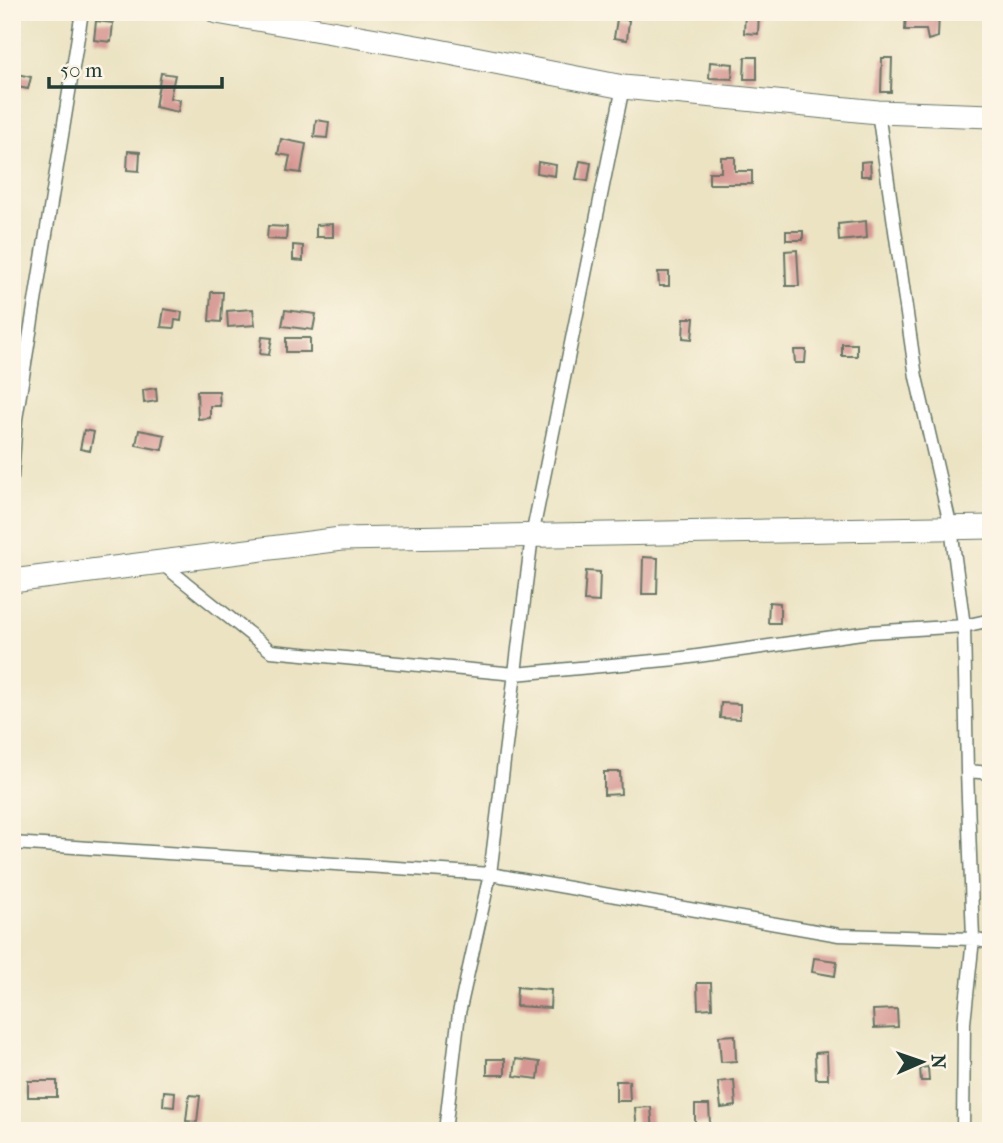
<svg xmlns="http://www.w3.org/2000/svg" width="1003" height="1143" viewBox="0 0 1003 1143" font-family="'IM FELL French Canon',serif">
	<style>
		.building { fill: #d69692 }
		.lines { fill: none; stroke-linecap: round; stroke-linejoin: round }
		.service-casing { stroke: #676; stroke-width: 15 }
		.minor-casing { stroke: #676; stroke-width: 25 }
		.service { stroke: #fff; stroke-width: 12 }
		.minor { stroke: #fff; stroke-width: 23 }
	</style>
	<rect width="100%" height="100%" fill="#fcf5e5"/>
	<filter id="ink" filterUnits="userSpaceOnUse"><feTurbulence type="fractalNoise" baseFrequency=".0143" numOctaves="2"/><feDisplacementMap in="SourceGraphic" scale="14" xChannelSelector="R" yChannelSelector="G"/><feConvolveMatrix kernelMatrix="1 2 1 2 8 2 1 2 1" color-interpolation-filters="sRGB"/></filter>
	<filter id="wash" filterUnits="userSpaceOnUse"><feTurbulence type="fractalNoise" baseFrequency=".00686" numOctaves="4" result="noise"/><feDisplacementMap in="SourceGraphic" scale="28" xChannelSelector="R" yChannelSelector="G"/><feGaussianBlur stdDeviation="1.57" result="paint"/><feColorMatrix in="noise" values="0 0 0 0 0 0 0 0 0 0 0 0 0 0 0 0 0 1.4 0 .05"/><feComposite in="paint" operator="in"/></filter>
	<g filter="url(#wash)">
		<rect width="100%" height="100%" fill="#ebe3c2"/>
		<g id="blocks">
			<!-- building -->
			<path class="building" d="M745 12H759L758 34 744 33Z
				M906 12H939L938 37 928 40 926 30H905Z
				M617 19 629 20 627 40 614 38Z
				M96 21 113 23 111 42 94 40Z
				M745 57H757V79H744Z
				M882 58H892L891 92H881Z
				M710 62 733 64 732 79 709 78Z
				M12 73 31 77 28 89 12 86Z
				M161 73 175 75 170 98 180 100 178 112 155 107Z
				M316 120 329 122 327 138 314 137Z
				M281 139 306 144 301 173 287 171 290 156 278 154Z
				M128 151 140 152 139 171 127 170Z
				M721 157H735V171H752V184H709V172H721Z
				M580 161 591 163 588 181 576 179Z
				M870 161 871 176H861V162Z
				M538 162 556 165 555 176 537 173Z
				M866 221 867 238 839 241 838 224Z
				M333 224V237H316V225Z
				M268 226 287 227 286 240 267 239Z
				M786 231H803V240H786Z
				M293 245 303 246V261L293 260Z
				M797 250 799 286H786L785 251Z
				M658 272H669V286H659Z
				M211 292H223L221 322 209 321Z
				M164 309 182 312 181 321 175 320 174 328 161 327Z
				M253 309 255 325 228 327 227 311Z
				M285 310 316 314 313 330 282 326Z
				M684 318H694L692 339 683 338Z
				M262 337 272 338 269 355 260 354Z
				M286 338H310V352H286Z
				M842 344H857V356H842Z
				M794 350H806L805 363H795Z
				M156 388 157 401 144 403 143 390Z
				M197 391H219L220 406H210V418L198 419Z
				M84 430 94 432 90 451 80 449Z
				M139 430 165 435 162 450 136 445Z
				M643 557 658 558 657 594H642Z
				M586 571 600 572 599 602 584 601Z
				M769 602 780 603V623H768Z
				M721 703 740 704V719L720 718Z
				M604 772H620L621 794 604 795Z
				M814 958 837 961 835 976 812 972Z
				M697 983H711L712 1008 698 1009Z
				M517 987 551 990 550 1008 516 1006Z
				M897 1009 898 1027 874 1028 873 1010Z
				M735 1035 736 1061 721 1062 719 1036Z
				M827 1052 828 1079H816L815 1053Z
				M487 1059H505V1075H487Z
				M516 1059 540 1062 538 1079 514 1076Z
				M928 1067 929 1081H921L920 1068Z
				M734 1080 736 1106 721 1108 718 1082Z
				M28 1081H57V1097H28Z
				M616 1081H629L630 1101H616Z
				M164 1091 175 1092 174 1107 163 1106Z
				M189 1095 200 1096 197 1122 186 1121Z
				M695 1105H709L710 1124H695Z
				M651 1107 653 1131H637L635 1108Z"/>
		</g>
	</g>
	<g filter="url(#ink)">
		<use href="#blocks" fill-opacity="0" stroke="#676" stroke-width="2"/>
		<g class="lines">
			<defs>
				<path id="service" d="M878 112 916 377 951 528 964 626 967 771 973 939 964 1023 963 1131
					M12 477 16 419 82 12
					M161 563 271 651 515 674 676 659 869 632 964 626 991 620
					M967 771 991 773
					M12 843 490 874 839 935 973 939 991 943
					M445 1131 459 1013 490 874 532 536 623 87"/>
				<path id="minor" d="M217 12 434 50 623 87 878 112 991 116
					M12 581 341 539 991 527"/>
			</defs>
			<!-- service casing -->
			<use href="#service" class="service-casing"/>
			<!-- minor casing -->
			<use href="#minor" class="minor-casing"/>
			<!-- service -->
			<use href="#service" class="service"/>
			<!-- minor -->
			<use href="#minor" class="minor"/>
		</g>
	</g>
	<!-- margin -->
	<rect width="1003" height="1143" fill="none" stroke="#fcf5e5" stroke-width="42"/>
	<!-- north arrow -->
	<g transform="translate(922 1062) rotate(88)" stroke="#fcf5e5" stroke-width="5" paint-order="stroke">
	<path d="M0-5L12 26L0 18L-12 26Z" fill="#1f3d34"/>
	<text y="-10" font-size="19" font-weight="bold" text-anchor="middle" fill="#1f3d34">N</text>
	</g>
	<!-- scale -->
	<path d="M49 77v10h173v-10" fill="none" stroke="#1f3d34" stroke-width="3.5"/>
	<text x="60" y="77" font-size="21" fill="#1f3d34" stroke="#fcf5e5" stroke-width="5" paint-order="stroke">50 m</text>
</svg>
